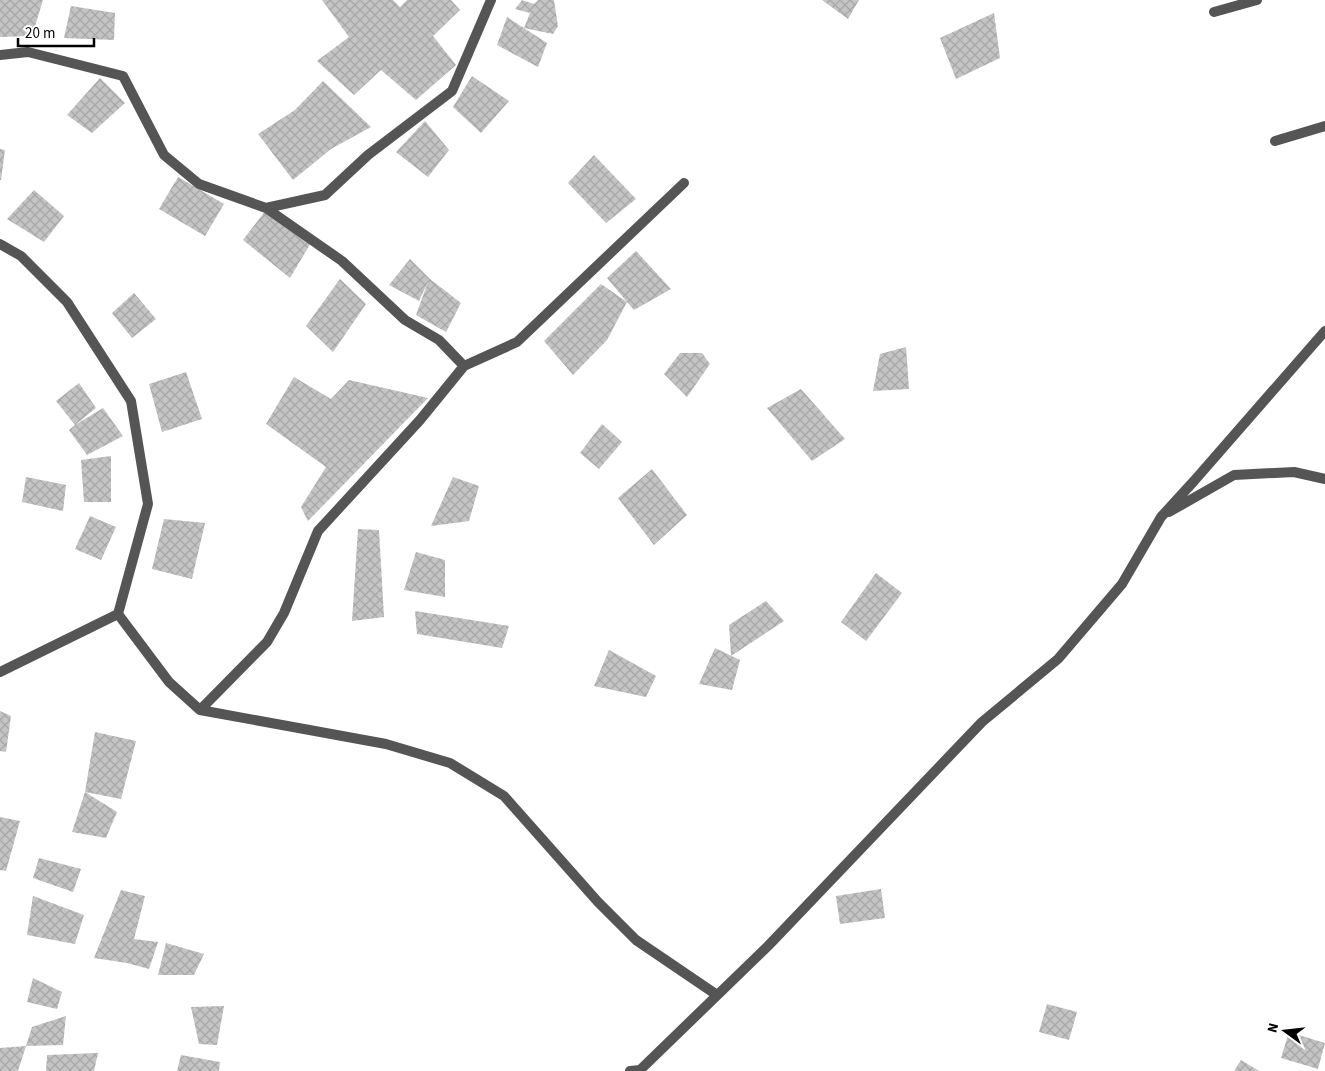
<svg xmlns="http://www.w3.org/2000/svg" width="1325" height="1071" viewBox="0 0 1325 1071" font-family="'Source Sans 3',sans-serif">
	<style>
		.building { fill: url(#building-cross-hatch) }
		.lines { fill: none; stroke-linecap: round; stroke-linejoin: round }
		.lane { stroke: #555; stroke-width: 10 }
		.street { stroke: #555; stroke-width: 10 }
	</style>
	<defs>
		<pattern id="building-cross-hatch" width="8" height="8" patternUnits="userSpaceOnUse" patternTransform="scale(1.25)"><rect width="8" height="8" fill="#c4c4c4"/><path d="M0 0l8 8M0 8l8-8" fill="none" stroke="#a7a7a7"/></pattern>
	</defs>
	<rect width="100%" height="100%" fill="#fff"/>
	<!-- building -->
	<path class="building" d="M0 0H43L32 36 0 37Z
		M322 0H393L400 7 407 0H451L460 10 433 36 456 65 416 100 381 70 354 95 317 61 349 37Z
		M522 0 534 4 538 0H554L558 26 553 34 524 28 530 13 515 9Z
		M822 0H859L848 19Z
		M71 6 115 13 114 40 64 38Z
		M994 13 1000 58 956 79 940 38Z
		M507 17 547 43 538 67 497 45Z
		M472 76 509 101 481 133 453 107Z
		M100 78 125 103 92 133 67 115Z
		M323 81 371 127 331 149 293 180 258 134 295 110Z
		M425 121 449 150 428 177 396 152Z
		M0 149 5 150 1 180H0Z
		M594 155 636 199 606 223 568 183Z
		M178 177 224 204 205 236 159 209Z
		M34 190 64 216 44 242 7 219Z
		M266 210 312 241 290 278 243 240Z
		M636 251 671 289 634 310 627 302 607 340 573 375 544 341 601 284 627 302 607 278Z
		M410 259 430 279 461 303 446 332 416 315 428 282 419 301 389 285Z
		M340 279 366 304 333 352 306 326Z
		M134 293 156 319 132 338 112 313Z
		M906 347 909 389 873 391 880 354Z
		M680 353H702L710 364 687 397 664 374Z
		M186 372 202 419 162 432 149 384Z
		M294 377 331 399 349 380 428 398 308 521 301 507 326 467 266 424Z
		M79 383 96 408 75 425 103 408 123 436 87 455 69 430 75 425 56 401Z
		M801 389 845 439 812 461 767 408Z
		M602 424 622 442 599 469 580 453Z
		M111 456V502H84L81 460Z
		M652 469 687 515 654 545 618 498Z
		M26 477 66 485 63 511 22 502Z
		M453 477 479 486 469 521 431 526Z
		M90 516 116 527 101 560 75 549Z
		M164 519 205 523 192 579 152 569Z
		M358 529 379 530 384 617 352 621Z
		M416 552 445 560V597L404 590Z
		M876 573 902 593 866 641 841 622Z
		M766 601 784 621 731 656 729 625Z
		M415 611 509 626 502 648 417 634Z
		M715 648 740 660 732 690 699 684Z
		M609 650 656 676 646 697 594 686Z
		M0 711 11 716 6 752 0 751Z
		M95 732 136 741 121 799 85 792 117 812 106 838 72 832 85 792Z
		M0 817 20 821 6 871 0 870Z
		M39 858 81 869 73 892 33 878Z
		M881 889 885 918 840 924 836 896Z
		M121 890 145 896 134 939 158 942 149 969 127 963 94 958Z
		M33 896 84 915 75 944 27 935Z
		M166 943 204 954 194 975H158Z
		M33 978 62 992 57 1009 27 1002Z
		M1047 1004 1077 1012 1069 1040 1039 1032Z
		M224 1006 217 1045 199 1044 191 1007Z
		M66 1016 63 1045 26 1046 18 1071H0V1048L26 1046 32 1027Z
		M1289 1032 1325 1043 1318 1069 1281 1058Z
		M98 1053 94 1071H46L47 1055Z
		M181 1055 220 1062 219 1071H177Z
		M1241 1060 1259 1071H1234Z"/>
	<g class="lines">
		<!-- lane -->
		<path class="lane" d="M1214 12 1257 0
			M1275 141 1325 126"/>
		<!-- street -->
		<path class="street" d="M0 55 28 52 123 76 164 155 199 184 266 208 342 261 405 320 439 340 464 366
			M266 208 325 195 368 155 452 91 491 0
			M0 244 21 256 67 302 131 401 148 504 118 614 0 672
			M1169 512 1234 475 1294 472 1325 479
			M118 614 169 682 200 710 386 744 450 763 504 796 598 902 636 940 717 995
			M200 710 267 642 284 613 318 531 420 420 464 366 517 342 684 183
			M630 1071 640 1070 768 946 982 722 1058 659 1122 584 1161 517 1194 481 1325 331"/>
	</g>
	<!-- north arrow -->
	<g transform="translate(1285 1031) rotate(285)" stroke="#ffffff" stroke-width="4" paint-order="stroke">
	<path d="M0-4L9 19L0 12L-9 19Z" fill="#000000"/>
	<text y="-8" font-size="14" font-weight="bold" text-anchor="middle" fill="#000000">N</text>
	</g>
	<!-- scale -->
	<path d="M18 38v8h76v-8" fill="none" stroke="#000000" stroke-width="2.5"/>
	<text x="25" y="38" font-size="15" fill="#000000" stroke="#ffffff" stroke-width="4" paint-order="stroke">20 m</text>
</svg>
